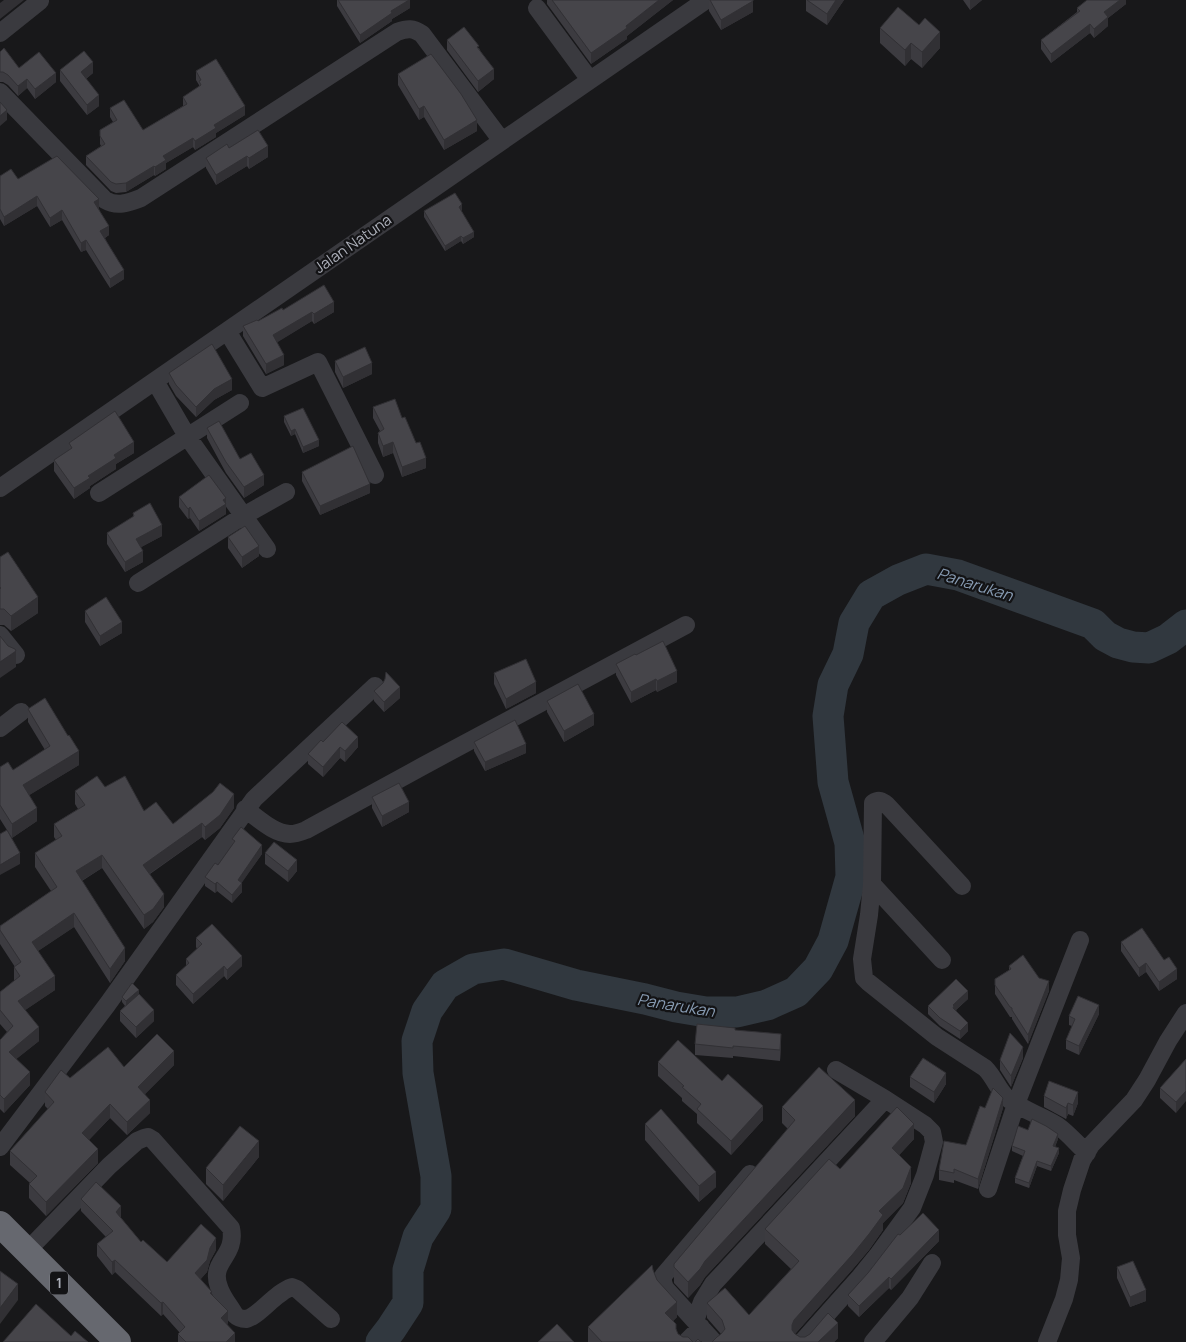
<svg xmlns="http://www.w3.org/2000/svg" width="1186" height="1342" viewBox="0 0 1186 1342" font-family="Manrope,sans-serif">
	<style>
		.lines { fill: none; stroke-linecap: round; stroke-linejoin: round }
		.river { stroke: #31383f; stroke-width: 31 }
		.minor { stroke: #3a3a3f; stroke-width: 18 }
		.highway { stroke: #66686f; stroke-width: 26 }
		.wall { fill: #3c3b40 }
		.shaded-wall { fill: #313034 }
		.building { fill: #46454a; stroke: #313034 }
		.labels { text-anchor: middle; stroke-width: 4.5; stroke-linejoin: round; paint-order: stroke }
		.shield { fill: #131315; stroke: #7e8088; stroke-width: 1 }
		.shield-label { font-size: 14px; font-weight: bold; fill: #acafb9 }
		.street-label { font-size: 15px; fill: #acafb9; stroke: #131315 }
		.water-label { font-size: 16px; font-style: italic; fill: #869ab1; stroke: #131315 }
	</style>
	<rect width="100%" height="100%" fill="#18181a"/>
	<g class="lines">
		<!-- river -->
		<path class="river" d="M381 1342 391 1329 408 1303V1270L418 1237 436 1209V1176L418 1073 417 1041 427 1011 445 985 473 969 504 964 576 985 645 999 676 1007 706 1012H737L767 1005 796 992 818 969 833 941 851 877 850 843 833 782 828 716 833 685 848 654 854 623 871 595 898 580 926 569 958 575 1093 624 1105 636 1118 643 1133 647 1149 648 1168 639 1186 625"/>
		<!-- minor -->
		<path class="minor" d="M537 8 590 80
			M0 33 40 1
			M0 92 105 200C117 207 128 203 141 198L397 32C408 28 413 28 422 34L502 141
			M227 331 262 388 318 362 375 475
			M155 381 187 436 267 549
			M0 488 706 0
			M99 493 240 403
			M138 583 243 516 286 492
			M0 635 16 655
			M0 728 21 712
			M245 809C258 818 274 834 290 834 296 834 301 832 306 830L423 766 686 625
			M872 884 942 960
			M962 886 887 805C882 801 879 799 873 803L872 884 869 915 862 959 864 978 868 982 937 1037 985 1068C994 1077 998 1089 1006 1097 1021 1110 1041 1115 1058 1126 1068 1133 1077 1144 1087 1153
			M0 1147 107 1005 254 799 375 686
			M988 1189 1016 1104 1080 940
			M27 1251 109 1166 137 1141 144 1138 148 1137 153 1140 231 1228C237 1257 209 1261 219 1287 222 1297 230 1306 235 1315 238 1318 241 1319 246 1319 258 1317 276 1292 292 1287L297 1289 331 1319
			M695 1321 702 1302 713 1284 885 1099
			M686 1342 701 1327
			M714 1342 665 1288 663 1282V1276L750 1174
			M802 1342 860 1277 877 1256 912 1208 925 1175 934 1142 932 1132 925 1125 885 1099 836 1070
			M873 1342 910 1298 932 1263
			M1047 1342 1064 1299 1069 1280 1071 1258 1067 1235V1211L1072 1190 1082 1160 1091 1145 1134 1100 1147 1080 1168 1041 1186 1013"/>
		<!-- highway -->
		<path class="highway" d="M0 1224 118 1342"/>
	</g>
	<!-- wall -->
	<path class="wall" d="M337 0H410V8L392 19V21L360 43 337 6Z
		M547 0H673L627 36V39L591 64 547 4Z
		M709 0 753 12 721 30 709 11Z
		M806 0H844L827 25 806 11Z
		M963 0H982L970 10Z
		M1126 0V4L1108 18V26L1094 38 1090 33 1051 63 1041 49V40L1077 12V8Z
		M919 25 940 48 922 68 911 59 905 66 880 43V28Z
		M447 40 479 48 494 79 478 92 447 50Z
		M0 52 19 68 56 82 35 99 27 88 18 96 8 85 3 82H0Z
		M60 70 93 73 86 79 99 106 87 115 60 81Z
		M196 71 245 115 216 133V137L195 150 193 147 166 163V169L155 176 154 175 126 192 116 193 111 191 86 165V156L101 146 100 144V130L113 122 110 117V108L143 130 183 106V97L199 87V85L196 80Z
		M398 74 477 131 444 150 424 117 419 120 398 85Z
		M229 148 268 157 249 169 247 166 216 185 206 168V158Z
		M0 176 18 179 99 209 109 235 105 238 124 279 110 288 86 250 81 252 62 220 50 227 37 206 4 226 0 219Z
		M461 210 474 237 463 244 461 241 445 251 424 217V211L462 210Z
		M283 310 334 312 314 324 312 321 277 342 284 365 266 374 243 336V326L258 321Z
		M335 361 372 374 343 388 335 372Z
		M169 373 232 390 214 400 196 417 176 396 169 384Z
		M373 407 402 418 426 468 402 477 393 453 383 457 378 443V433L380 431 373 418Z
		M284 416 319 446 303 453 295 434 291 436 284 422Z
		M207 428 240 459 264 485 244 498 226 473 207 438Z
		M69 443 134 453 116 464V469L90 486V488L74 499 54 471V460L69 450Z
		M302 472 370 493 320 515 302 481Z
		M179 497 226 498V514L199 531 190 518 188 519 179 507Z
		M133 513 162 536 141 547 143 562 125 572 107 544V533L133 517Z
		M228 537 259 556 242 568 228 548Z
		M0 557 38 613 11 631 4 625H0Z
		M85 611 122 633 100 646 85 622Z
		M636 655 677 682 657 692 656 690 631 703 616 675V664Z
		M494 673 536 693 506 709 494 684Z
		M374 691 400 698 384 712 374 701Z
		M547 701 594 725 564 742 547 712Z
		M28 709 79 765 29 795 37 821 12 838 0 819V767L13 770 45 750 28 722Z
		M323 742 358 747 345 762 340 758 323 777 308 764V754Z
		M474 742 526 753 485 771 474 751Z
		M105 787 144 811 173 824 234 808 220 828 205 840 202 837 150 874 164 907 153 922 144 929 102 868 82 881 125 961 110 983 74 927 38 951 55 990 25 1010 39 1041 16 1059 30 1085 4 1113 0 1109V1040L7 1032 0 1024V992L14 981V967H15L0 944V926L51 891 35 867V853L56 840 54 837V824L78 809 75 804V791Z
		M372 797 409 812 382 827 372 808Z
		M232 839 262 854 241 883 242 892 232 903 217 891 215 893 205 886V877L218 865 232 845Z
		M265 853 297 871 288 882 265 864Z
		M196 938 242 966 227 980 224 976 193 1004 176 985V975L186 966V959L197 949 196 947Z
		M1121 942 1164 960 1177 979 1159 991 1146 972 1139 977 1121 951Z
		M1009 966 1049 991 1028 1044 1012 1019V1017H1010L995 994V979L1009 970Z
		M139 994 154 1021 136 1038 120 1021V1011L125 1006 122 1002V997Z
		M968 999 956 1010 968 1031 960 1039 940 1026 928 1014V1006Z
		M1099 1014 1079 1055 1066 1049V1040L1072 1026 1069 1025V1016Z
		M735 1030 781 1045 780 1061 733 1056V1058L695 1055V1044Z
		M1023 1058 1011 1087 1000 1070V1060Z
		M1186 1059 1176 1113 1160 1098V1088Z
		M658 1062 763 1120 731 1155 697 1123V1114L682 1101V1098L658 1076Z
		M174 1065 145 1094 150 1113 127 1135 110 1118 89 1140 98 1163 46 1216 29 1198V1184L30 1183 10 1165V1151L48 1109 45 1106V1092L70 1078 124 1067Z
		M910 1077 946 1084 934 1103 910 1087Z
		M1044 1096 1078 1103 1073 1116 1068 1114 1066 1119 1044 1107Z
		M782 1107 855 1116 705 1277 700 1285 688 1298 674 1283V1264L788 1129 782 1123Z
		M897 1107 914 1124V1139L899 1155 911 1167V1183L903 1203 883 1223V1230L869 1250 852 1270 795 1334 800 1337H805L810 1334 828 1313 838 1323V1338L834 1342H712L717 1337 721 1334 707 1318V1303L725 1288 749 1315 791 1269 765 1244V1229L829 1159 840 1169Z
		M985 1108H1003L978 1189 954 1180V1183L939 1180V1170L966 1145Z
		M645 1124 716 1187 699 1202 645 1140Z
		M1028 1130 1058 1139 1055 1147 1059 1153 1051 1171 1037 1166 1029 1188 1015 1183V1178L1023 1156 1012 1151V1146Z
		M259 1157 223 1201 206 1184V1168Z
		M81 1199 121 1218 141 1242 167 1262 216 1250 210 1261 207 1272 200 1279 212 1294 228 1323 227 1324 235 1342H178V1334L180 1333 163 1314 161 1316 115 1272 112 1275 97 1256V1244L106 1237 81 1211Z
		M900 1235 939 1241 891 1290 889 1288 859 1317 848 1306V1295Z
		M1117 1267 1146 1301 1130 1307 1117 1278Z
		M653 1270 657 1280 677 1317 673 1321 678 1334 693 1342H588V1327Z"/>
	<!-- shaded-wall -->
	<path class="shaded-wall" d="M4 0H24L0 19V3Z
		M409 0H410V8L392 19V21L360 43V35L391 11Z
		M659 0H673L627 36V39L591 64V53Z
		M836 0H844L827 25V14Z
		M970 0H982L970 10Z
		M1120 0H1126V4L1108 18V26L1094 38V29L1104 12Z
		M753 1V12L721 30V20Z
		M1090 24V33L1051 63V54Z
		M940 32V48L922 68V52Z
		M911 43V59L905 66V50Z
		M93 62V73L81 83V72Z
		M494 69V79L478 92V81Z
		M56 73V82L35 99V89Z
		M27 79V88L18 96V86Z
		M99 95V106L87 115V105Z
		M245 106V115L216 133V137L195 150V141L214 125Z
		M424 106V117L419 120V109Z
		M7 110V120L0 126V116Z
		M477 120V131L444 150V140Z
		M193 138V147L166 163V169L155 176V167L163 156Z
		M268 146V157L249 169V158Z
		M247 156V166L216 185V175Z
		M154 166V175L126 192V183Z
		M37 196V206L4 226V217Z
		M99 199V209L94 211V202Z
		M462 204V210L459 212V207Z
		M62 210V220L50 227V218Z
		M109 226V235L100 240V231Z
		M474 232V237L463 244V238Z
		M461 236V241L445 251V246Z
		M86 240V250L81 252V243Z
		M124 270V279L110 288V279Z
		M334 302V312L314 324V314Z
		M312 312V321L273 345V335Z
		M284 355V365L266 374V364Z
		M372 363V374L343 388V377Z
		M232 379V390L214 400 196 417V407L214 389Z
		M295 429V434L291 436V431Z
		M319 440V446L303 453V447Z
		M134 442V453L116 464V469L90 486V488L74 499V488L114 455Z
		M393 442V453L383 457V446Z
		M426 458V468L402 477V467Z
		M264 475V485L244 498V487Z
		M370 484V493L320 515V506Z
		M226 498V514L199 531V521Z
		M190 507V518L188 519V509Z
		M162 525V536L136 550V539Z
		M259 546V556L242 568V557Z
		M143 551V562L125 572V562Z
		M38 597V613L11 631V616Z
		M122 622V633L100 646V636Z
		M16 651V667L0 678V662Z
		M677 671V682L657 692V681Z
		M656 679V690L631 703V692Z
		M536 682V693L506 709V699Z
		M400 687V698L384 712V702Z
		M594 714V725L564 742V731Z
		M358 737V747L345 762V751Z
		M526 744V753L485 771V762Z
		M340 747V758L323 777V767Z
		M79 751V765L23 799V785Z
		M234 794V808L220 828 205 840V827Z
		M409 802V812L382 827V816Z
		M37 808V821L12 838V824Z
		M202 823V837L143 878V865Z
		M262 845V854L241 884 242 883V892L232 903V895L238 880Z
		M20 853V864L0 875V865Z
		M102 855V868L76 884V871Z
		M297 860V871L288 882V871Z
		M217 882V891L215 893V884Z
		M164 894V907L153 922 144 929V915Z
		M74 913V927L32 955V942Z
		M125 948V961L110 983V969Z
		M242 956V966L227 980V970Z
		M1146 963V972L1139 977V968Z
		M224 966V976L193 1004V994Z
		M1177 969V979L1159 991V982Z
		M55 976V990L18 1015V1001Z
		M1049 981V991L1028 1044V1035Z
		M139 990V995L126 1007V1001Z
		M968 991V999L954 1011 953 1005Z
		M1099 1005V1014L1079 1055V1046Z
		M154 1010V1021L136 1038V1027Z
		M968 1023V1031L960 1039V1031Z
		M39 1027V1041L9 1065V1052Z
		M781 1034V1045L780 1061V1050Z
		M1023 1047V1058L1011 1087V1076Z
		M174 1051V1065L138 1101V1087Z
		M30 1072V1085L4 1113V1099Z
		M946 1073V1084L934 1103V1092Z
		M1186 1091V1101L1176 1113V1102Z
		M1078 1092V1103L1073 1116V1105Z
		M1003 1098V1108L978 1189V1179Z
		M150 1100V1113L127 1135V1122Z
		M855 1100V1116L705 1277 700 1285 688 1298V1282L705 1261Z
		M1068 1103V1114L1066 1119V1108Z
		M110 1104V1118L82 1147V1133Z
		M763 1106V1120L731 1155V1141Z
		M914 1124V1139L892 1163V1148Z
		M1058 1134V1139L1053 1151V1146Z
		M259 1141V1157L223 1201V1185Z
		M1059 1148V1153L1051 1171V1166Z
		M98 1149V1163L46 1216V1202Z
		M1037 1161V1166L1029 1188V1183Z
		M911 1167V1183L903 1203 883 1223V1230L869 1250 852 1270 794 1335 792 1340V1325L794 1320 879 1211Z
		M716 1172V1187L699 1202V1186Z
		M121 1206V1219L116 1212Z
		M939 1230V1241L891 1290V1279Z
		M216 1238V1250L210 1261 207 1272 195 1286V1273Z
		M115 1260V1272L112 1275V1262Z
		M889 1277V1288L859 1317V1306Z
		M18 1284V1300L0 1324V1308Z
		M1146 1290V1301L1130 1307V1297Z
		M163 1302V1314L161 1316V1303Z
		M677 1302V1317L665 1329V1313Z
		M228 1311V1323L221 1330V1318Z
		M838 1323V1338L834 1342H818Z
		M235 1333V1342H226Z"/>
	<!-- building -->
	<path class="building" d="M338 0H409L391 11 392 13 360 35Z
		M552 0H659L626 26 627 28 591 53Z
		M710 0H753V1L721 20Z
		M807 0H836L827 14Z
		M1087 0H1120L1104 12 1108 17 1094 29 1090 24 1051 54 1041 40 1080 11 1077 8Z
		M898 7 919 25 925 18 940 32 922 52 911 43 905 50 880 28Z
		M464 27 479 46 477 47 494 69 478 81 447 40Z
		M4 48 19 68 39 52 56 73 35 89 27 79 18 86 8 75 3 72H0V52Z
		M84 51 93 62 81 72 99 95 87 105 60 70Z
		M431 54 461 94 477 120 444 140 424 106 419 109 398 74Z
		M216 59 245 106 214 125 216 128 195 141 193 138 163 156 166 160 155 167 154 166 126 183 116 184 111 182 86 156 105 144 100 136V130L117 120 110 108 124 100 143 130 187 104 183 97 201 85 199 81 201 80 196 71Z
		M0 102 7 110 0 116Z
		M258 130 268 146 249 158 247 156 216 175 206 158 227 144 229 148Z
		M57 156 99 199 94 202 109 226 100 231 124 270 110 279 86 240 81 243 62 210 50 218 37 196 4 217 0 209V176L11 169 18 179Z
		M455 193 462 204 459 207 474 232 463 238 461 236 445 246 424 211Z
		M324 285 334 302 314 314 312 312 273 335 284 355 266 364 243 326 257 320 258 321 282 308 283 310Z
		M212 344 232 379 214 389 196 407 176 385 169 373Z
		M365 347 372 363 343 377 335 361Z
		M395 399 402 418 405 417 416 443 420 442 426 458 402 467 393 442 383 446 378 433 384 429 373 407Z
		M303 408 319 440 303 447 295 429 291 431 284 416Z
		M115 411 134 442 114 455 116 458 88 476 90 478 74 488 54 460 72 448 69 443Z
		M219 421 240 459 251 453 264 475 244 487 226 462 207 428Z
		M353 446 370 484 320 506 302 472Z
		M209 475 226 498 223 500 226 504 199 521 190 507 188 509 179 497Z
		M150 503 162 525 136 539 143 551 125 562 107 533 134 516 133 513Z
		M245 526 259 546 242 557 228 537Z
		M8 552 38 597 11 616 4 609H0V589L1 588 0 587V557Z
		M106 597 122 622 100 636 85 611Z
		M0 636 8 646 15 649 16 651 0 662Z
		M663 641 677 671 657 681 656 679 631 692 616 664 635 654 636 655Z
		M526 659 536 682 506 699 494 673Z
		M386 672 400 687 384 702 374 691 383 683 385 679Z
		M578 684 594 714 564 731 547 701Z
		M45 698 68 736 69 735 79 751 23 785 37 808 12 824 0 805V767L8 762 13 770 50 746 28 709Z
		M515 720 526 744 485 762 474 742Z
		M342 722 358 737 345 751 340 747 323 767 308 754 321 740 323 742Z
		M97 776 105 787 125 776 144 811 156 802 173 824 213 792 220 783 234 794 220 815 205 827 202 823 143 865 164 894 153 909 144 915 102 855 76 871 125 948 110 969 74 913 32 942 55 976 18 1001 39 1027 9 1052 30 1072 4 1099 0 1095V1040L13 1026 0 1010V992L20 976 14 967 21 962 0 930V926L57 887 35 853 62 836 54 824 85 805 75 791Z
		M399 783 409 802 382 816 372 797Z
		M241 827 262 845 238 880 242 883 232 895 217 882 215 884 205 877 215 863 218 865 235 841 232 839Z
		M7 830 20 853 0 865V834Z
		M274 842 297 860 288 871 265 853Z
		M212 924 242 956 227 970 224 966 193 994 176 975 189 963 186 959 202 944 196 938Z
		M1142 928 1164 960 1169 957 1177 969 1159 982 1146 963 1139 968 1121 942Z
		M1023 955 1039 978 1049 981 1028 1035 1012 1010V1008L1010 1007 995 985V979L1011 969 1009 966Z
		M956 979 968 991 953 1005 954 1006 953 1008 968 1023 960 1031 940 1018 928 1006Z
		M132 983 139 990 126 1001 122 997Z
		M139 994 154 1010 136 1027 120 1011Z
		M1078 996 1099 1005 1079 1046 1066 1040 1075 1019 1069 1016Z
		M697 1024 735 1028V1030L781 1034 780 1050 733 1046V1048L695 1044Z
		M1010 1033 1023 1047 1011 1076 1000 1060Z
		M157 1034 174 1051 138 1087 150 1100 127 1122 110 1104 82 1133 98 1149 46 1202 29 1184 37 1176 10 1151 54 1102 45 1092 61 1070 70 1078 108 1047 124 1067Z
		M678 1040 722 1081 728 1074 763 1106 731 1141 697 1109 701 1104 682 1087 684 1086 658 1062Z
		M923 1058 946 1073 934 1092 910 1077Z
		M1186 1059V1091L1176 1102 1160 1088Z
		M819 1067 855 1100 705 1261 700 1269 688 1282 674 1267V1264L795 1120 782 1107Z
		M1049 1081 1078 1092 1073 1105 1068 1103 1066 1108 1044 1096Z
		M993 1088 1003 1098 978 1179 954 1169V1173L939 1170 944 1141 966 1145 980 1106 985 1108Z
		M897 1107 914 1124 892 1148 911 1167 903 1188 879 1211 883 1215 869 1234 852 1255 794 1320 792 1325V1330L795 1334 800 1337H805L810 1334 828 1313 838 1323 818 1342H712L717 1337 721 1334 725 1329 722 1320 707 1303 725 1288 749 1315 799 1261 765 1229 829 1159 840 1169Z
		M661 1109 716 1172 699 1186 645 1124Z
		M1032 1119 1046 1126 1058 1134 1053 1146 1059 1148 1051 1166 1037 1161 1029 1183 1015 1178 1025 1151 1012 1146 1018 1126 1028 1130Z
		M240 1126 259 1141 223 1185 206 1168Z
		M96 1182 121 1206 116 1212 141 1242 143 1240 167 1262 201 1224 216 1238 210 1248 207 1260 195 1273 212 1292 210 1293 228 1311 221 1318 235 1333 226 1342H186L178 1334 185 1327 163 1302 161 1303 115 1260 112 1262 97 1244 113 1231 81 1199Z
		M923 1213 939 1230 891 1279 889 1277 859 1306 848 1295 868 1273 898 1234 900 1235Z
		M1133 1261 1146 1290 1130 1297 1117 1267Z
		M652 1265 653 1270 657 1280 677 1302 665 1313 676 1324V1329L678 1334 683 1337H688L693 1342H602L588 1327Z
		M0 1271 18 1284 0 1308Z
		M36 1304 71 1336 75 1331 88 1342H3Z
		M557 1324 574 1342H538Z
		M698 1339 701 1342H695Z"/>
	<g class="labels">
		<!-- shield labels -->
		<rect class="shield" x="50" y="1271.5" width="18" height="23" rx="4"/>
		<g class="shield-label">
			<text x="59" y="1288">1</text>
		</g>
		<!-- street labels -->
		<g class="street-label">
			<text transform="translate(353 244) rotate(-35)" y="5">Jalan Natuna</text>
		</g>
		<!-- water labels -->
		<g class="water-label">
			<text transform="translate(975 584) rotate(17)" y="6">Panarukan</text>
			<text transform="translate(676 1005) rotate(9)" y="6">Panarukan</text>
		</g>
	</g>
</svg>
